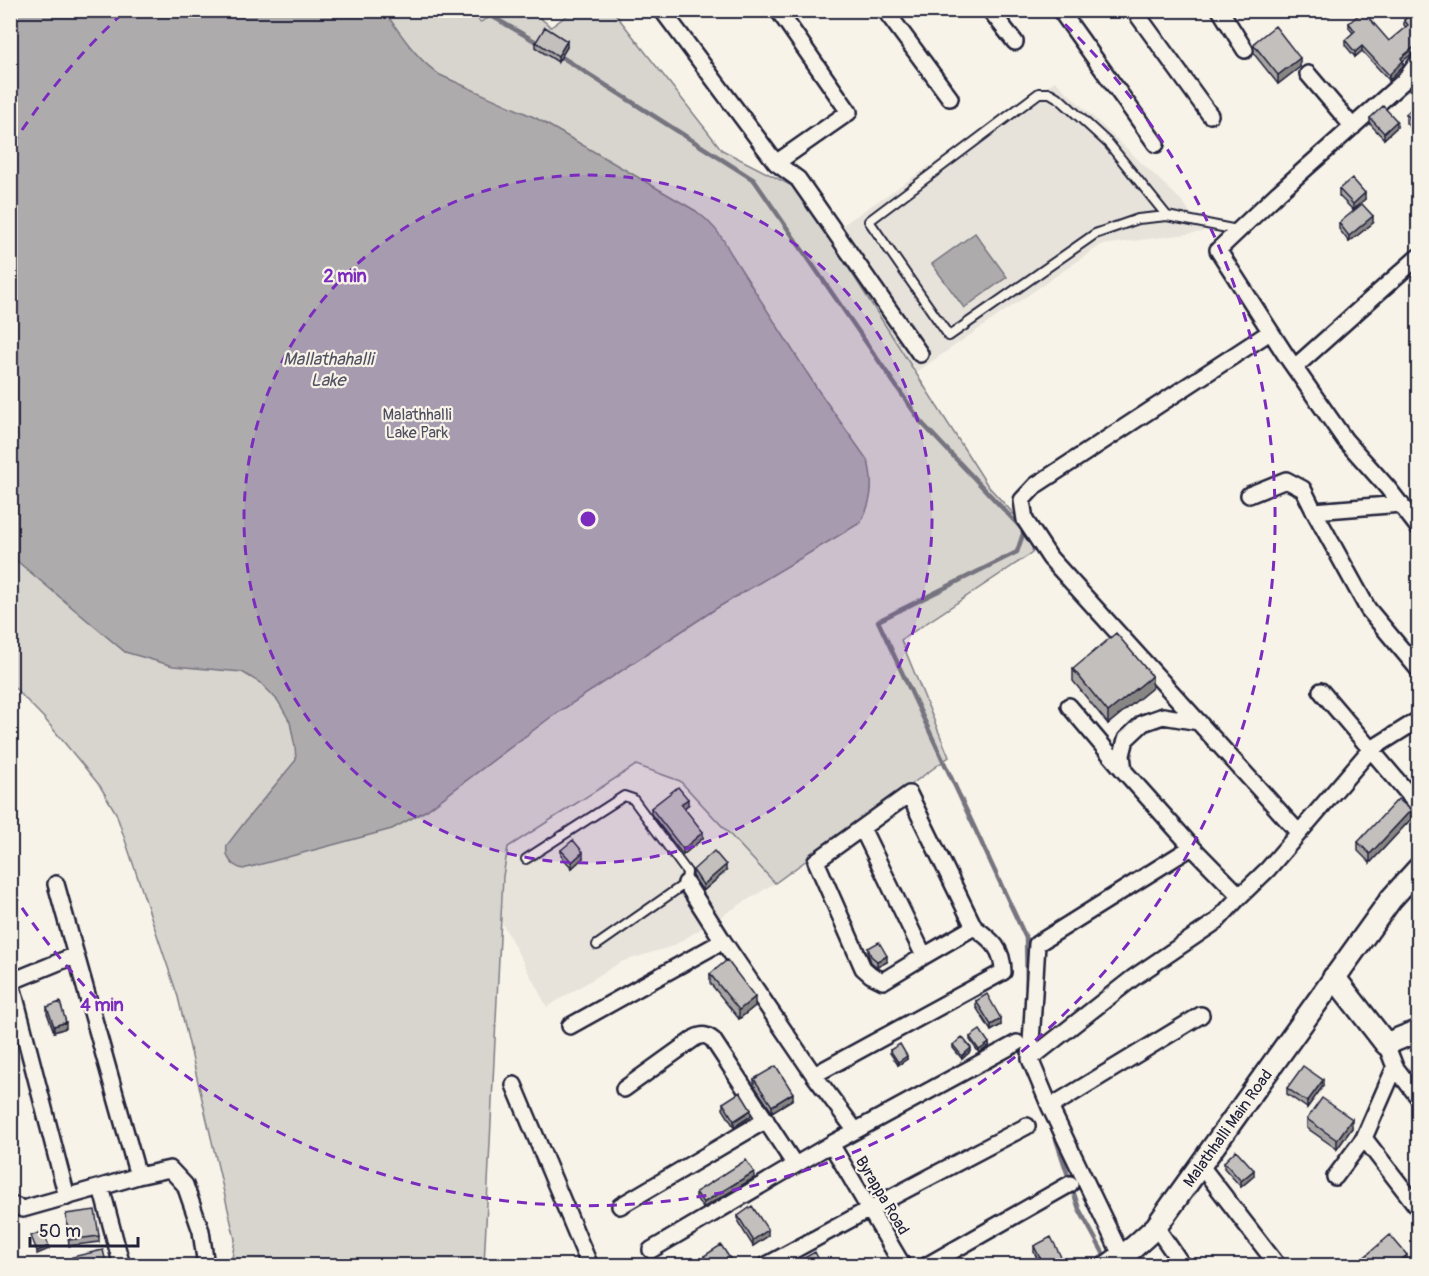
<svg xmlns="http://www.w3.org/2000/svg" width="1429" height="1276" viewBox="0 0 1429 1276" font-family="Pangolin,sans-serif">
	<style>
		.built { fill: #e7e3db }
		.green { fill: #d8d5cf; stroke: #7d7c85; stroke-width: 1.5 }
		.water { fill: #aeabad; stroke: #76747f; stroke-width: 1.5 }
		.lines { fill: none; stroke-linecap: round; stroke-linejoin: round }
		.stream { stroke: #76747f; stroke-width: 4.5 }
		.lane-casing { stroke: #22223b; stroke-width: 12 }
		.street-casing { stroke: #22223b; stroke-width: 20 }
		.secondary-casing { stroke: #22223b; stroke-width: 26 }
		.lane { stroke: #f7f3e8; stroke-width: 8 }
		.street { stroke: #f7f3e8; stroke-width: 15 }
		.secondary { stroke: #f7f3e8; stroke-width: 21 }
		.wall { fill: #a7a4a3; stroke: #22223b; stroke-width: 1.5 }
		.shaded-wall { fill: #888684; stroke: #22223b; stroke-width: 1.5 }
		.building { fill: #c2bfbd; stroke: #22223b; stroke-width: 1.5 }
		.ring { fill: none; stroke: #7b2cbf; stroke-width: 3; stroke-dasharray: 10 8 }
		.labels { text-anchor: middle; stroke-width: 4.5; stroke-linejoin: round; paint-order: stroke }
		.park-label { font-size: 16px; fill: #504f60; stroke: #f7f3e8 }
		.street-label { font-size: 16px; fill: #22223b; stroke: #f7f3e8 }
		.water-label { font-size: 18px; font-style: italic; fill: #535263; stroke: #f7f3e8 }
		.centre { fill: #7b2cbf; stroke: #f7f3e8; stroke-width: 3 }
		.ring-label { font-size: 18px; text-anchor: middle; font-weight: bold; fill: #7b2cbf; stroke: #f7f3e8; stroke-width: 4.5; stroke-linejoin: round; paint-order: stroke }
	</style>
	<rect width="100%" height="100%" fill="#f7f3e8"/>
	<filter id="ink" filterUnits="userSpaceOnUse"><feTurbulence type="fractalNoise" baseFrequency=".0167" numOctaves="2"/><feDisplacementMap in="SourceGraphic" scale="12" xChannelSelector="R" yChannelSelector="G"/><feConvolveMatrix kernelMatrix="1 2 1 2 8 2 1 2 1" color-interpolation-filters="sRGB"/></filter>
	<g filter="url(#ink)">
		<!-- built -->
		<path class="built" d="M1055 81 1183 202 1203 232 1101 245 915 373 828 235Z
			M636 765 680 781 775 883 673 946 621 962 547 1007 501 921 503 876 508 847Z"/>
		<!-- green -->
		<path class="green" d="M471 10 480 22 503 11 531 10 551 27 573 11H613L722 150 798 189 988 486 1034 536 1032 553 901 640 949 757 775 883 680 781 636 765 508 847 503 876 484 1265H231L235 1239 178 997 116 813 100 786 44 718 11 684 10 11Z"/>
		<!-- water -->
		<path class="water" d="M10 11H384C401 34 416 59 440 75L536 118 696 211C711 222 722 235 730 252L818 390 868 461C874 484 872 503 860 523L717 608 551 717 427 810 392 829 243 869C231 866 225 857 227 845L251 814 296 760 295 747 290 722 278 701 262 684 242 672 173 666 125 652 11 556Z
			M975 233 1007 277 964 308 932 264Z"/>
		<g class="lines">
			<!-- stream -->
			<path class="stream" d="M481 10 540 44
				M557 54 754 180 921 422 1024 531 1017 552 878 621 1026 938 1027 987
				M1053 1130 1079 1209 1107 1260"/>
			<defs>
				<path id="lane" d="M1167 216 1109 144 1060 99 1050 93H1039L869 221 949 336 1095 234 1138 219 1167 216 1237 230
					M526 859 624 796 633 799 687 872 686 883 597 945"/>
				<path id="street" d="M662 10 776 163 849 112 778 10
					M885 10 950 98
					M990 10 1015 42
					M1060 10 1156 144
					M1134 10 1210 115
					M1220 10 1245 50
					M1418 62 1405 80 1278 193 1218 250 1285 354 1345 440 1387 487 1418 527
					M1308 74 1353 127
					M776 163 798 179 920 354
					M1270 332 1036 485 1022 500 1025 520 1050 558 1299 833
					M1295 367 1418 257
					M1249 495 1286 480 1303 489 1314 511
					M1401 504 1314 511 1368 609 1418 669
					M1321 691 1418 805
					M1069 706 1124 771
					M1199 722 1163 716 1143 723 1126 739 1122 755 1124 771 1192 847 1240 896 1268 869 1370 750 1418 720
					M909 794 974 927 924 956 883 981 871 975 863 968 816 861Z
					M862 828 924 956
					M686 883 723 941 814 1075
					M56 884 138 1176 101 1187
					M10 978 67 1197
					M10 982 76 955
					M570 1026 723 941
					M1386 1044 1395 1067 1418 1097
					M1030 1059 1133 978 1217 921 1240 896
					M514 1085 590 1266
					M624 1089 695 1038C703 1034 707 1035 713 1040L795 1165
					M1050 1107 1201 1015
					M855 1130 814 1075 1003 972C1003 949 992 940 974 927
					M1364 1138 1418 1208
					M831 1144 903 1266
					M1201 1166 1278 1266
					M138 1176 170 1169 185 1185 201 1231 206 1266
					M1335 1177 1364 1138 1395 1067
					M10 1204 23 1209 101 1187 122 1266
					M620 1206 766 1120
					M1156 1227 1183 1266
					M651 1250 831 1144 1017 1043
					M1122 1257 1050 1107 1030 1059 1037 944 1192 847
					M765 1266 875 1206 1027 1126
					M926 1266 1070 1184"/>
				<g id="secondary">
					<path d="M1334 977 1386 1044 1418 1031"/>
					<path id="s1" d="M1108 1266 1134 1247 1156 1227 1391 899 1418 869"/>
				</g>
			</defs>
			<!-- lane casing -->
			<use href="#lane" class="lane-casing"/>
			<!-- street casing -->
			<use href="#street" class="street-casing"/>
			<!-- secondary casing -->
			<use href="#secondary" class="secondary-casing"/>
			<!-- lane -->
			<use href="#lane" class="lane"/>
			<!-- street -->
			<use href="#street" class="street"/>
			<!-- secondary -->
			<use href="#secondary" class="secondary"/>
		</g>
		<!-- wall -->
		<path class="wall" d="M1419 10V48L1403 61V66L1389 80 1362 51 1355 57 1345 45V40L1353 33 1349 28V23L1389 41 1406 27 1404 25V20Z
			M536 42 567 47 558 62 536 48Z
			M1254 45 1300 67 1278 84 1254 54Z
			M1419 102V136L1406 123V114Z
			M1370 118 1397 127 1384 139 1370 124Z
			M1339 189 1365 199 1353 210 1339 196Z
			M1339 223H1373L1349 242 1339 229Z
			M1073 669 1152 688 1108 724 1073 681Z
			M688 805 684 808 703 838 683 855 651 814V808Z
			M1411 819 1370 863 1358 851V842Z
			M561 850 583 858 572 868 561 856Z
			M693 870 726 871 703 891 693 876Z
			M868 948 887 962 877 967 871 962 868 954Z
			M710 974 755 1006 739 1019 710 983Z
			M976 1001 1001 1025 991 1031 976 1007Z
			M47 1007 66 1028 54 1032 47 1013Z
			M970 1037 989 1046 979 1053 970 1040Z
			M953 1045 971 1051 962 1059 953 1048Z
			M890 1050 907 1059 898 1065 890 1053Z
			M754 1079 793 1099 772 1112 754 1085Z
			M1323 1086 1307 1108 1287 1094V1088Z
			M723 1103 751 1116 734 1127 723 1109Z
			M1307 1119 1352 1128 1337 1149 1307 1128Z
			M1224 1162 1254 1176 1241 1187 1224 1168Z
			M754 1178 703 1208 696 1198V1192Z
			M66 1214 99 1236V1242L69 1246Z
			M738 1216 768 1236 753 1246 738 1222Z
			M1034 1246 1064 1266H1041L1034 1252Z
			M704 1256 735 1266H706L704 1262Z"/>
		<!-- shaded-wall -->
		<path class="shaded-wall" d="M1329 10H1339L1329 16Z
			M567 41V47L558 62V56Z
			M1419 43V48L1403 61V66L1389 80V75L1401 58Z
			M1362 46V51L1355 57V52Z
			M1300 58V67L1278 84V75Z
			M1397 121V127L1384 139V133Z
			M1365 193V199L1353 210V204Z
			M1373 216V223L1349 242V236Z
			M1152 676V688L1108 724V712Z
			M688 799V805L681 810V804Z
			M1411 810V819L1370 863V854Z
			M703 832V838L683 855V849Z
			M583 852V858L572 868V862Z
			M726 865V871L703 891V885Z
			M887 956V962L877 967V961Z
			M755 997V1006L739 1019V1010Z
			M1001 1019V1025L991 1031V1025Z
			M66 1022V1028L54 1032V1026Z
			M989 1043V1046L979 1053V1050Z
			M971 1048V1051L962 1059V1056Z
			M907 1056V1059L898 1065V1062Z
			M1323 1080V1086L1307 1108V1102Z
			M793 1093V1099L772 1112V1106Z
			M751 1110V1116L734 1127V1121Z
			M1352 1119V1128L1337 1149V1140Z
			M1254 1170V1176L1241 1187V1181Z
			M754 1172V1178L703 1208V1203Z
			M768 1230V1236L753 1246V1240Z
			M49 1246V1249L37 1254V1251Z
			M1407 1255V1264L1405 1266H1394Z"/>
		<!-- building -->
		<path class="building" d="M1415 10H1419V43L1401 58 1403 61 1389 75 1362 46 1355 52 1345 40 1355 31 1349 23 1363 11 1389 41 1408 25 1404 20Z
			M1275 26 1300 58 1278 75 1254 45 1255 42Z
			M545 27 567 41 558 56 536 42Z
			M1419 102V127L1406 114Z
			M1383 106 1397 121 1384 133 1370 118Z
			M1352 178 1365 193 1353 204 1339 189Z
			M1362 204 1373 216 1349 236 1339 223Z
			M1116 633 1152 676 1108 712 1073 669Z
			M678 787 688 799 681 804 703 832 683 849 651 808Z
			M1398 799 1411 810 1370 854 1358 842Z
			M573 840 583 852 572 862 561 850Z
			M714 851 726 865 703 885 693 870Z
			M879 942 887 956 877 961 871 956 868 948Z
			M727 960 755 997 739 1010 710 974Z
			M987 994 1001 1019 991 1025 976 1001Z
			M60 1002 66 1022 54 1026 47 1007Z
			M980 1030 989 1043 979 1050 970 1037Z
			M962 1037 971 1048 962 1056 953 1045Z
			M900 1044 907 1056 898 1062 890 1050Z
			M776 1066 793 1093 772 1106 754 1079Z
			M1303 1066 1323 1080 1307 1102 1287 1088Z
			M740 1092 751 1110 734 1121 723 1103Z
			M1322 1098 1352 1119 1337 1140 1307 1119Z
			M1236 1150 1254 1170 1241 1181 1224 1162Z
			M746 1160 754 1172 703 1203 696 1192Z
			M752 1206 768 1230 753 1240 738 1216Z
			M95 1210 99 1236 69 1240 66 1214Z
			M43 1231 49 1246 37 1251 31 1236Z
			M1390 1235 1407 1255 1394 1266H1366L1361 1260Z
			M1051 1237 1064 1263 1061 1266H1044L1034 1246Z
			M721 1245 735 1266H710L704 1256Z
			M103 1250 107 1266H73L72 1257Z
			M815 1252 822 1266H799L797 1262Z
			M57 1260 60 1266H31Z"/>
	</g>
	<!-- distance rings -->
	<circle cx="588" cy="519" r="344" fill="#7b2cbf" fill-opacity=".12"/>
	<g class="ring">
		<circle cx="588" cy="519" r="344"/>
		<path d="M12 145A687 687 0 0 1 124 12M1052 12A687 687 0 1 1 12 893"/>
	</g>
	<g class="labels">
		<!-- park labels -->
		<g class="park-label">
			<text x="417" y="420">Malathhalli<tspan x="417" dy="18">Lake Park</tspan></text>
		</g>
		<!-- street labels -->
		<g class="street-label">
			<text dy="6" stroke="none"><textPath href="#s1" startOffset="184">Malathhalli Main Road</textPath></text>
			<text transform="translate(883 1195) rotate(59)" y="6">Byrappa Road</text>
		</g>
		<!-- water labels -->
		<g class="water-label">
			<text x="328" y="365">Mallathahalli<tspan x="328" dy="21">Lake</tspan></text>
		</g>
	</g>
	<circle cx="588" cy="519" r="9" class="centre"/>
	<g class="ring-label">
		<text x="345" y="282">2 min</text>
		<text x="102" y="1011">4 min</text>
	</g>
	<!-- margin -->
	<rect width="1429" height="1276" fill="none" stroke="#f7f3e8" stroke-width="36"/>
	<rect x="18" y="18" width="1393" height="1240" fill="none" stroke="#22223b" stroke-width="2" filter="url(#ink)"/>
	<!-- scale -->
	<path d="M30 1237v9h108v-9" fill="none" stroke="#22223b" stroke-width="3"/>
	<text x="39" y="1237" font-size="18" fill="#22223b" stroke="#f7f3e8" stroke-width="4.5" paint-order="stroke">50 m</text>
</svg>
